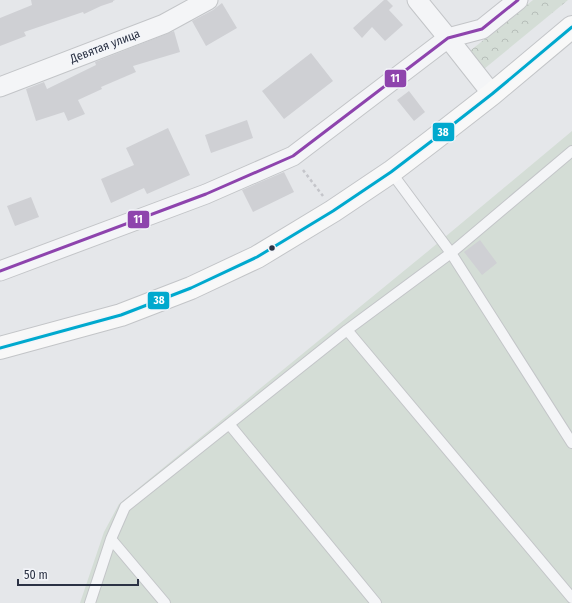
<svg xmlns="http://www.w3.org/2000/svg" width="572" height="603" viewBox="0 0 572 603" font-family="'Fira Sans Condensed',sans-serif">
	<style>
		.forest { fill: url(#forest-crowns) }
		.garden { fill: #d4ddd6 }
		.building { fill: #cfd0d4 }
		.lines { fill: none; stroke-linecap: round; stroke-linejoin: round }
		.service-casing { stroke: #c3c5c8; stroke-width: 12 }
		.minor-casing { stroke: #c3c5c8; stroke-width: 21 }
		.secondary-casing { stroke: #c3c5c8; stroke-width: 24 }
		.path { stroke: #c4c5ca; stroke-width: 2.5; stroke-dasharray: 3 3; stroke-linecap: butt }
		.service { stroke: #f4f5f7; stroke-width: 10 }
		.minor { stroke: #f4f5f7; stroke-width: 19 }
		.secondary { stroke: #f8f8f8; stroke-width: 22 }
		.bus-1-casing { stroke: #f3f5f9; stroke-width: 6 }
		.bus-2-casing { stroke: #f3f5f9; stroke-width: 6 }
		.bus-1 { stroke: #00a9ce; stroke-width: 3 }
		.bus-2 { stroke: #8e44ad; stroke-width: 3 }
		.bus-dot { fill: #2b3244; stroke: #f3f5f9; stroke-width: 1.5 }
		.labels { text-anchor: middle; stroke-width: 3; stroke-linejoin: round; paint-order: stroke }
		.street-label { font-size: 12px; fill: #2b3244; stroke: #f3f5f9 }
		.line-badge { stroke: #f3f5f9; stroke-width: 1.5 }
		.badge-label { font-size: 11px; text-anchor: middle; font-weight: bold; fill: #fff }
	</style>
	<defs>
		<pattern id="forest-crowns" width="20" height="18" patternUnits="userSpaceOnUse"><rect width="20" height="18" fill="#d4ddd6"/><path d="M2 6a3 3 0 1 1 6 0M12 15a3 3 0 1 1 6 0" fill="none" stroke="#b6beb9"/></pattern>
	</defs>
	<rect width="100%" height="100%" fill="#e5e7ea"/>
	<!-- forest -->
	<path class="forest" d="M533 0H568L484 69 470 51Z"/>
	<!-- garden -->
	<path class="garden" d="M572 131V603H80L104 532 119 504 427 252Z"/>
	<!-- building -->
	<path class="building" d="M31 0H115L113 1V2L101 6 84 14 83 12 24 32 26 36 0 46V18L32 5Z
		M384 0H387L393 6 389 10 403 25 385 41 372 27 362 38 353 28Z
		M222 3 237 28 206 46 192 21 213 10Z
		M174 31 180 52 133 66 136 72 101 87 102 89 78 100 85 114 68 121 64 112 36 121 26 89 44 82 47 89 96 65 95 62Z
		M311 53 333 81 284 119 262 91Z
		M409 91 425 112 414 121 397 100Z
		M247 120 253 138 211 153 205 135Z
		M168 128 190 175 147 194 144 188 111 203 101 179 134 165 126 148Z
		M284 172 294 192 253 212 242 190Z
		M31 197 39 217 15 226 7 206Z
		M480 240 497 263 482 275 464 252Z"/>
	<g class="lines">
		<defs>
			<path id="service" d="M572 151 451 253 572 443
				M347 330 572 598
				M229 424 376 603
				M111 539 165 603
				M90 603 111 539 125 507 347 330 451 253 391 172"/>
			<path id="minor" d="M417 0 448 38 492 94
				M0 87 164 24 208 0
				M0 271 206 194 293 156 448 38 482 29 518 0"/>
			<path id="secondary" d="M0 348 121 315 191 288 257 257 333 211 391 172 433 140 492 94 572 27"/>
		</defs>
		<!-- service casing -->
		<use href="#service" class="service-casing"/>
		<!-- minor casing -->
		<use href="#minor" class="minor-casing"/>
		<!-- secondary casing -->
		<use href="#secondary" class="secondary-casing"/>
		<!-- path -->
		<path class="path" d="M303 170 323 196"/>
		<!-- service -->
		<use href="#service" class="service"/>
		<!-- minor -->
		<use href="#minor" class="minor"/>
		<!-- secondary -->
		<use href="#secondary" class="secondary"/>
		<defs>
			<path id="bus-1" d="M0 348 121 315 191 288 257 257 333 211 391 172 433 140 492 94 572 27"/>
			<path id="bus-2" d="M0 271 206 194 293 156 448 38 482 29 518 0"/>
		</defs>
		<!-- bus-1 casing -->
		<use href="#bus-1" class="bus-1-casing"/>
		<!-- bus-2 casing -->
		<use href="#bus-2" class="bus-2-casing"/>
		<!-- bus-1 -->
		<use href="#bus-1" class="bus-1"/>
		<!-- bus-2 -->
		<use href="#bus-2" class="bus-2"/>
	</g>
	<!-- markers -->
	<circle class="bus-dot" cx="272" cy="248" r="3.5"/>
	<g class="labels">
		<!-- street labels -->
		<g class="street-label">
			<text transform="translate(105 46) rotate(-21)" y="4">Девятая улица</text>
		</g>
	</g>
	<g class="line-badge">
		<rect x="384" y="69" width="23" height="19" rx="4" fill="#8e44ad"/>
		<rect x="432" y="122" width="23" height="20" rx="4" fill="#00a9ce"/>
		<rect x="127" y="210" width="23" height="19" rx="4" fill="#8e44ad"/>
		<rect x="147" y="291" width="23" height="19" rx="4" fill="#00a9ce"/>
	</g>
	<g class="badge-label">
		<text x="395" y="82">11</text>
		<text x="443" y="136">38</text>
		<text x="138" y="223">11</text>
		<text x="159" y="304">38</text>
	</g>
	<!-- scale -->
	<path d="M18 579v6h120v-6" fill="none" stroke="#2b3244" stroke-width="2"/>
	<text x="24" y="579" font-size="12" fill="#2b3244" stroke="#f3f5f9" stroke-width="3" paint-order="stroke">50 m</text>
</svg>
